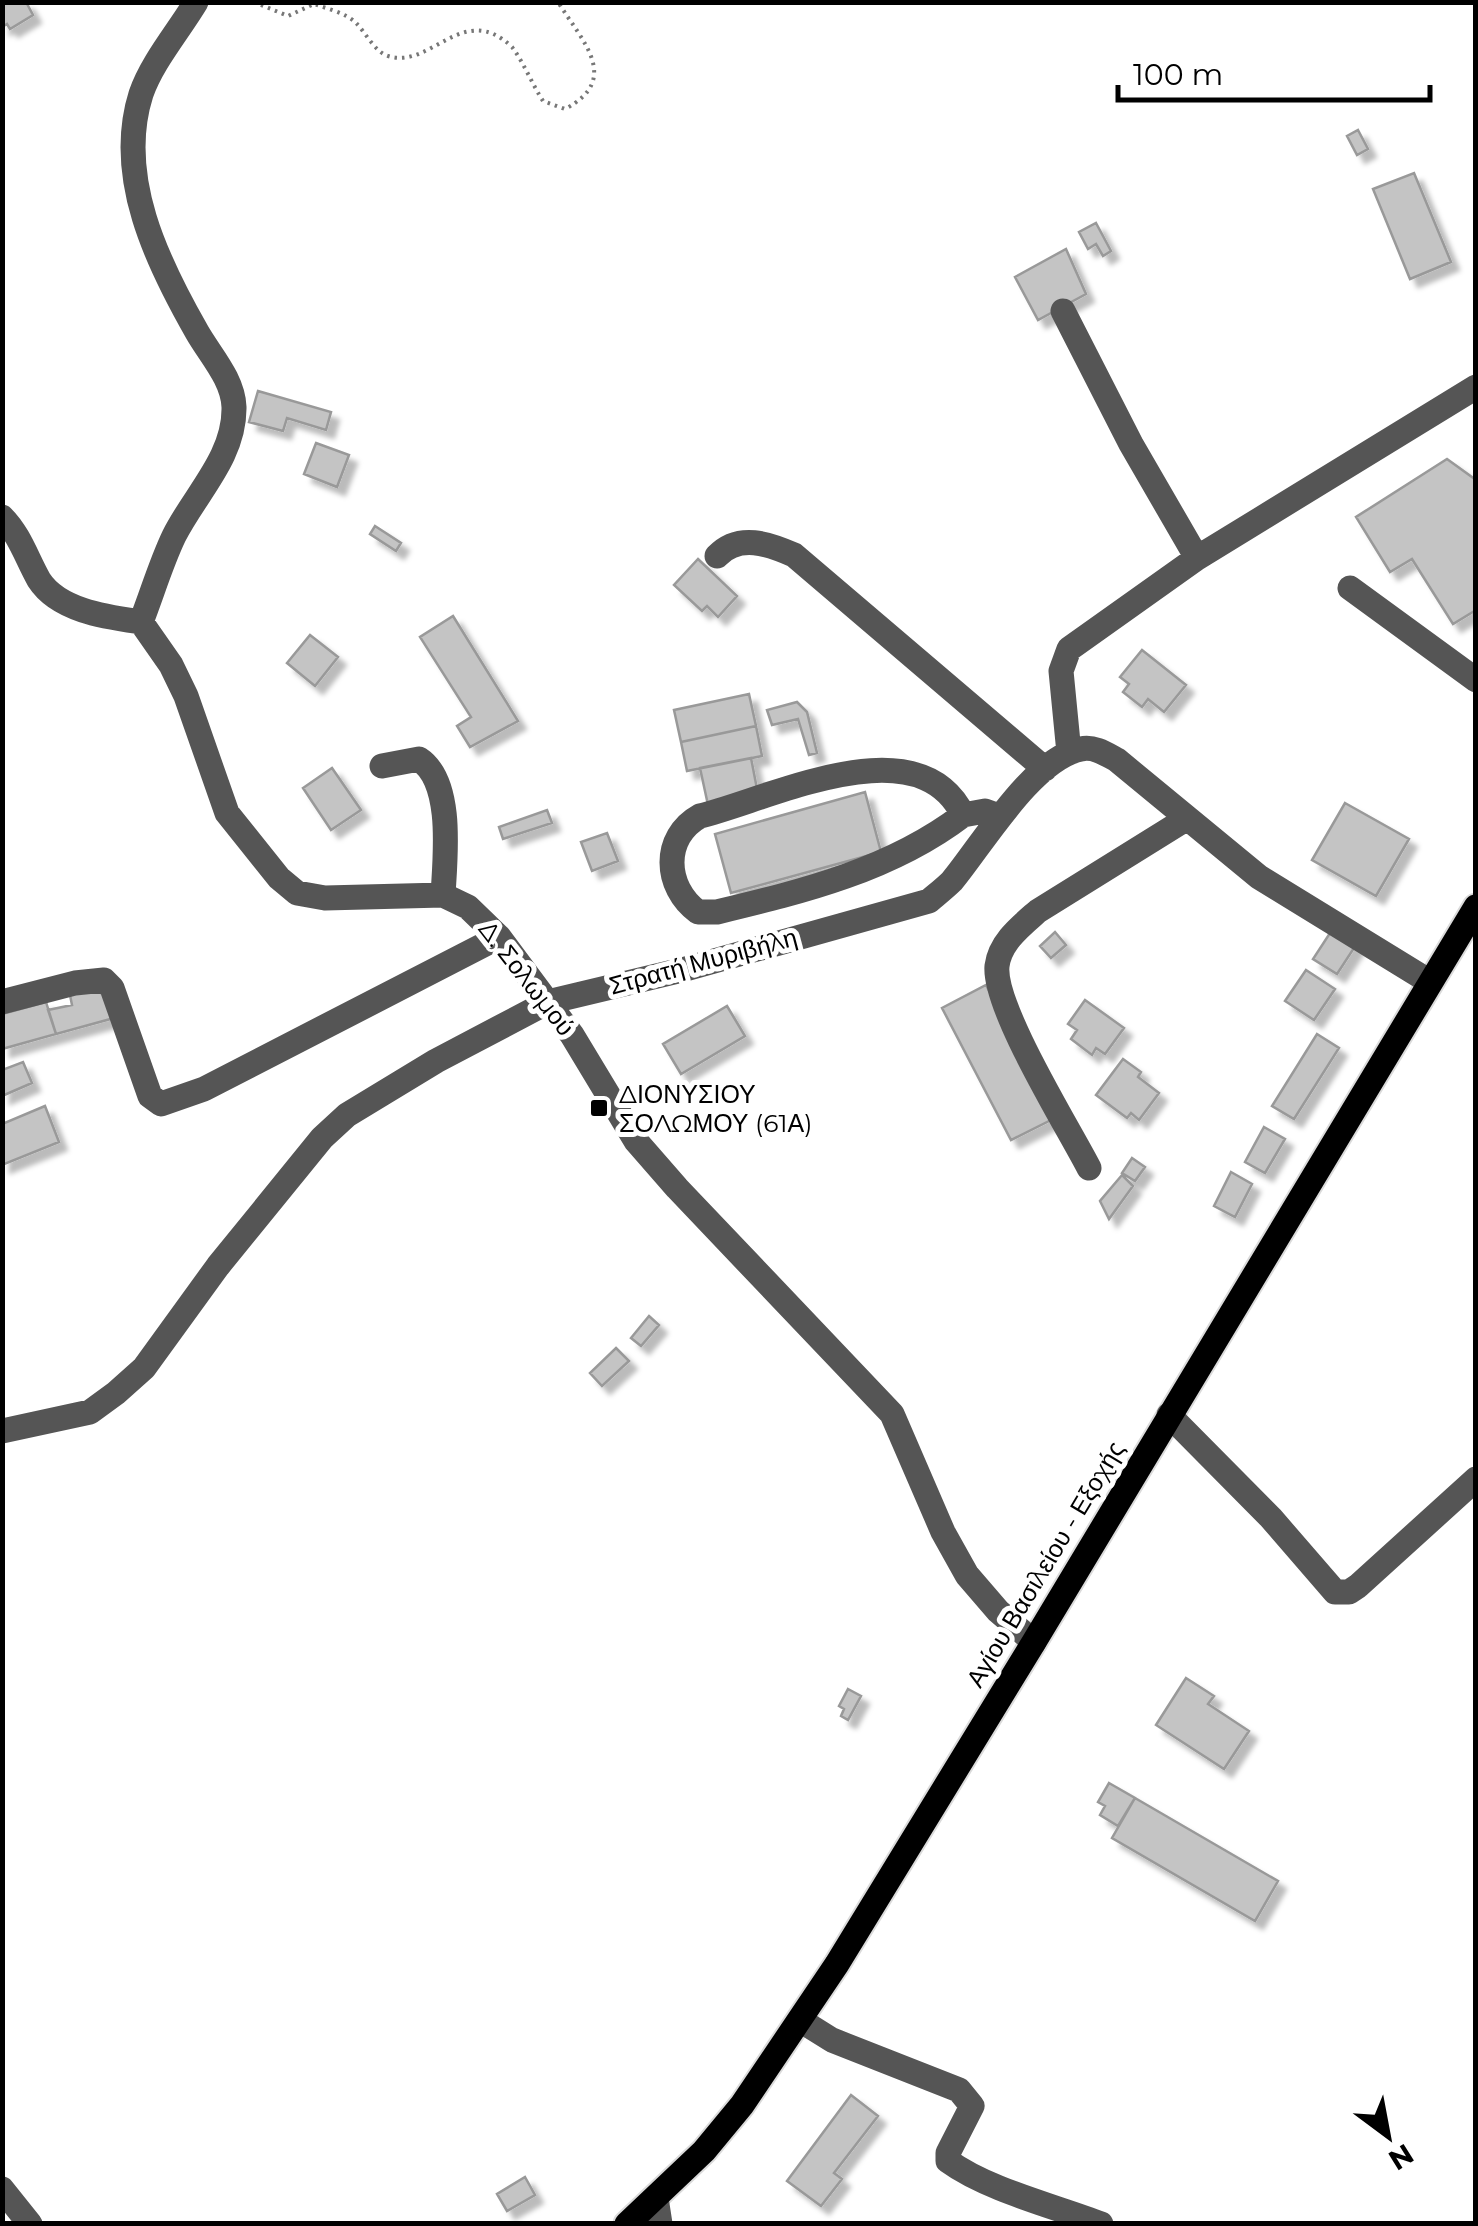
<svg xmlns="http://www.w3.org/2000/svg" width="1478" height="2226" viewBox="0 0 1478 2226" font-family="Montserrat,sans-serif">
	<style>
		.building { fill: #c4c4c4; stroke: #999; stroke-width: 2.5; filter: url(#shadow) }
		.lines { fill: none; stroke-linecap: round; stroke-linejoin: round }
		.major-casing { stroke: #dbdbdb; stroke-width: 29 }
		.path { stroke: #777; stroke-width: 4; stroke-dasharray: 2.5 5; stroke-linecap: butt }
		.minor { stroke: #555; stroke-width: 25 }
		.major { stroke: #000; stroke-width: 25 }
		.poi-dot { fill: #000; stroke: #fff; stroke-width: 4 }
		.labels { text-anchor: middle; stroke-width: 10; stroke-linejoin: round; paint-order: stroke }
		.street-label { font-size: 25px; fill: #000; stroke: #fff }
		.poi-label { font-size: 25px; fill: #000; stroke: #fff; text-anchor: start }
	</style>
	<defs>
		<filter id="shadow"><feDropShadow dx="8" dy="8" stdDeviation="2.5" flood-color="#0004"/></filter>
	</defs>
	<rect width="100%" height="100%" fill="#fff"/>
	<!-- building -->
	<path class="building" d="M2 2H26L33 15 10 29 7 24 2 27Z
		M1358 130 1368 149 1357 155 1347 136Z
		M1414 173 1451 262 1410 279 1373 189Z
		M1096 223 1111 251 1103 256 1096 244 1088 249 1079 232Z
		M1066 249 1086 294 1038 320 1015 277Z
		M258 391 331 412 326 430 287 418 283 431 249 422Z
		M316 443 349 455 337 487 304 474Z
		M1447 459 1476 480V610L1453 624 1412 559 1390 572 1356 517Z
		M375 526 401 543 396 551 370 534Z
		M698 559 737 596 718 617 707 606 702 611 674 585Z
		M453 616 518 721 470 747 457 726 471 717 420 637Z
		M310 635 338 657 315 686 287 663Z
		M1142 650 1186 685 1164 712 1148 699 1142 707 1123 692 1129 684 1120 677Z
		M749 694 756 726 681 742 674 710Z
		M797 702 807 712 817 753 809 755 798 719 772 725 767 710Z
		M756 726 762 756 687 771 681 742Z
		M751 758 758 794 708 805 700 768Z
		M332 768 361 810 331 830 303 788Z
		M865 792 881 852 731 893 715 834Z
		M1345 803 1409 839 1376 896 1312 860Z
		M547 810 552 823 503 839 499 827Z
		M607 833 618 861 592 871 581 842Z
		M1332 930 1356 945 1337 974 1313 959Z
		M1055 932 1066 945 1051 958 1040 946Z
		M1306 970 1335 989 1314 1020 1285 1001Z
		M986 985 1055 1118 1011 1140 942 1008Z
		M106 987 114 1018 56 1034 48 1010 72 1005 69 990Z
		M1085 1000 1124 1028 1105 1054 1096 1048 1092 1055 1071 1039 1077 1030 1068 1024Z
		M46 1002 56 1034 2 1049V1014Z
		M727 1006 745 1036 681 1074 663 1044Z
		M1317 1034 1339 1048 1294 1119 1272 1106Z
		M1123 1059 1141 1072 1138 1077 1159 1093 1139 1120 1131 1113 1127 1118 1096 1095Z
		M23 1062 32 1083 2 1096V1070Z
		M45 1106 59 1142 2 1165V1124Z
		M1264 1127 1285 1139 1265 1173 1245 1162Z
		M1132 1158 1145 1167 1135 1181 1122 1173Z
		M1231 1172 1252 1184 1235 1217 1214 1206Z
		M1122 1175 1133 1186 1109 1219 1100 1201Z
		M649 1316 659 1325 641 1346 631 1338Z
		M616 1348 629 1361 602 1386 590 1373Z
		M1186 1678 1214 1696 1208 1704 1249 1731 1224 1769 1156 1725Z
		M848 1689 861 1696 848 1720 841 1716 844 1709 839 1706Z
		M1109 1783 1135 1798 1118 1826 1100 1815 1105 1806 1098 1802Z
		M1135 1798 1278 1881 1255 1921 1112 1838Z
		M851 2095 878 2116 834 2173 842 2179 821 2206 787 2181Z
		M525 2177 535 2195 507 2211 497 2194Z"/>
	<g class="lines">
		<defs>
			<path id="major" d="M627 2224 704 2151 742 2105 837 1964 1034 1642 1476 907"/>
		</defs>
		<!-- major casing -->
		<use href="#major" class="major-casing"/>
		<!-- path -->
		<path class="path" d="M254 2 288 16 314 4C328 9 346 13 356 23 366 33 375 52 388 56 431 70 463 0 512 47 524 63 532 84 543 101L565 109C622 79 582 41 558 2"/>
		<!-- minor -->
		<path class="minor" d="M196 2C178 32 152 62 141 94 115 176 157 262 197 332 210 355 233 379 234 407 235 457 195 494 174 536 161 563 152 594 141 622L171 665 186 696 227 813 279 878 297 893 325 898 443 895 468 907 499 937 572 1035 636 1141 677 1188 892 1414 943 1532 967 1575 998 1611 1034 1642
			M1063 311 1131 444 1197 558
			M2 517C20 535 27 559 39 580 59 611 107 617 141 622
			M717 556C739 533 769 544 794 555L1045 769
			M1350 588 1476 680
			M1069 753 1061 671 1069 649 1197 558 1476 387
			M382 766 419 759C454 782 445 858 443 895
			M963 815C891 870 804 891 717 912H698C664 887 662 837 700 816 770 799 918 723 963 815L985 811 999 816
			M2 1002 75 983 104 980 112 988 150 1096 161 1104 204 1089 499 937
			M1089 1168C1068 1127 993 1007 997 966 1000 942 1021 926 1038 911L1186 819
			M1169 1415 1271 1518 1335 1592H1349L1358 1586 1476 1479
			M2 1431 90 1412 116 1393 144 1368 218 1266 322 1138 347 1115 436 1061 548 1002 682 970 929 901C936 895 945 888 952 881 982 845 1032 759 1081 749 1094 746 1106 754 1117 760L1259 877 1430 982
			M800 2020 832 2040 959 2090 972 2106 948 2153V2161C988 2190 1054 2206 1101 2224
			M2 2189 30 2224
			M656 2198 660 2224"/>
		<!-- major -->
		<use href="#major" class="major"/>
	</g>
	<!-- markers -->
	<rect class="poi-dot" x="589" y="1098" width="20" height="20" rx="5"/>
	<g class="labels">
		<!-- street labels -->
		<g class="street-label">
			<text transform="translate(703 961) rotate(-15)" y="9">Στρατή Μυριβήλη</text>
			<text transform="translate(527 978) rotate(52)" y="9">Δ. Σολωμού</text>
			<text transform="translate(1045 1564) rotate(-59)" y="9">Αγίου Βασιλείου - Εξοχής</text>
		</g>
		<!-- poi labels -->
		<g class="poi-label">
			<text x="619" y="1103">ΔΙΟΝΥΣΙΟΥ<tspan x="619" dy="29">ΣΟΛΩΜΟΥ (61Α)</tspan></text>
		</g>
	</g>
	<!-- border -->
	<rect width="1478" height="2226" fill="none" stroke="#000000" stroke-width="10"/>
	<!-- north arrow -->
	<g transform="translate(1388 2136) rotate(148)" stroke="#ffffff" stroke-width="8" paint-order="stroke">
	<path d="M0-8L18 38L0 25L-18 38Z" fill="#000000"/>
	<text y="-15" font-size="28" font-weight="bold" text-anchor="middle" fill="#000000">N</text>
	</g>
	<!-- scale -->
	<path d="M1118 85v15h312v-15" fill="none" stroke="#000000" stroke-width="5"/>
	<text x="1133" y="85" font-size="30" fill="#000000" stroke="#ffffff" stroke-width="8" paint-order="stroke">100 m</text>
</svg>
